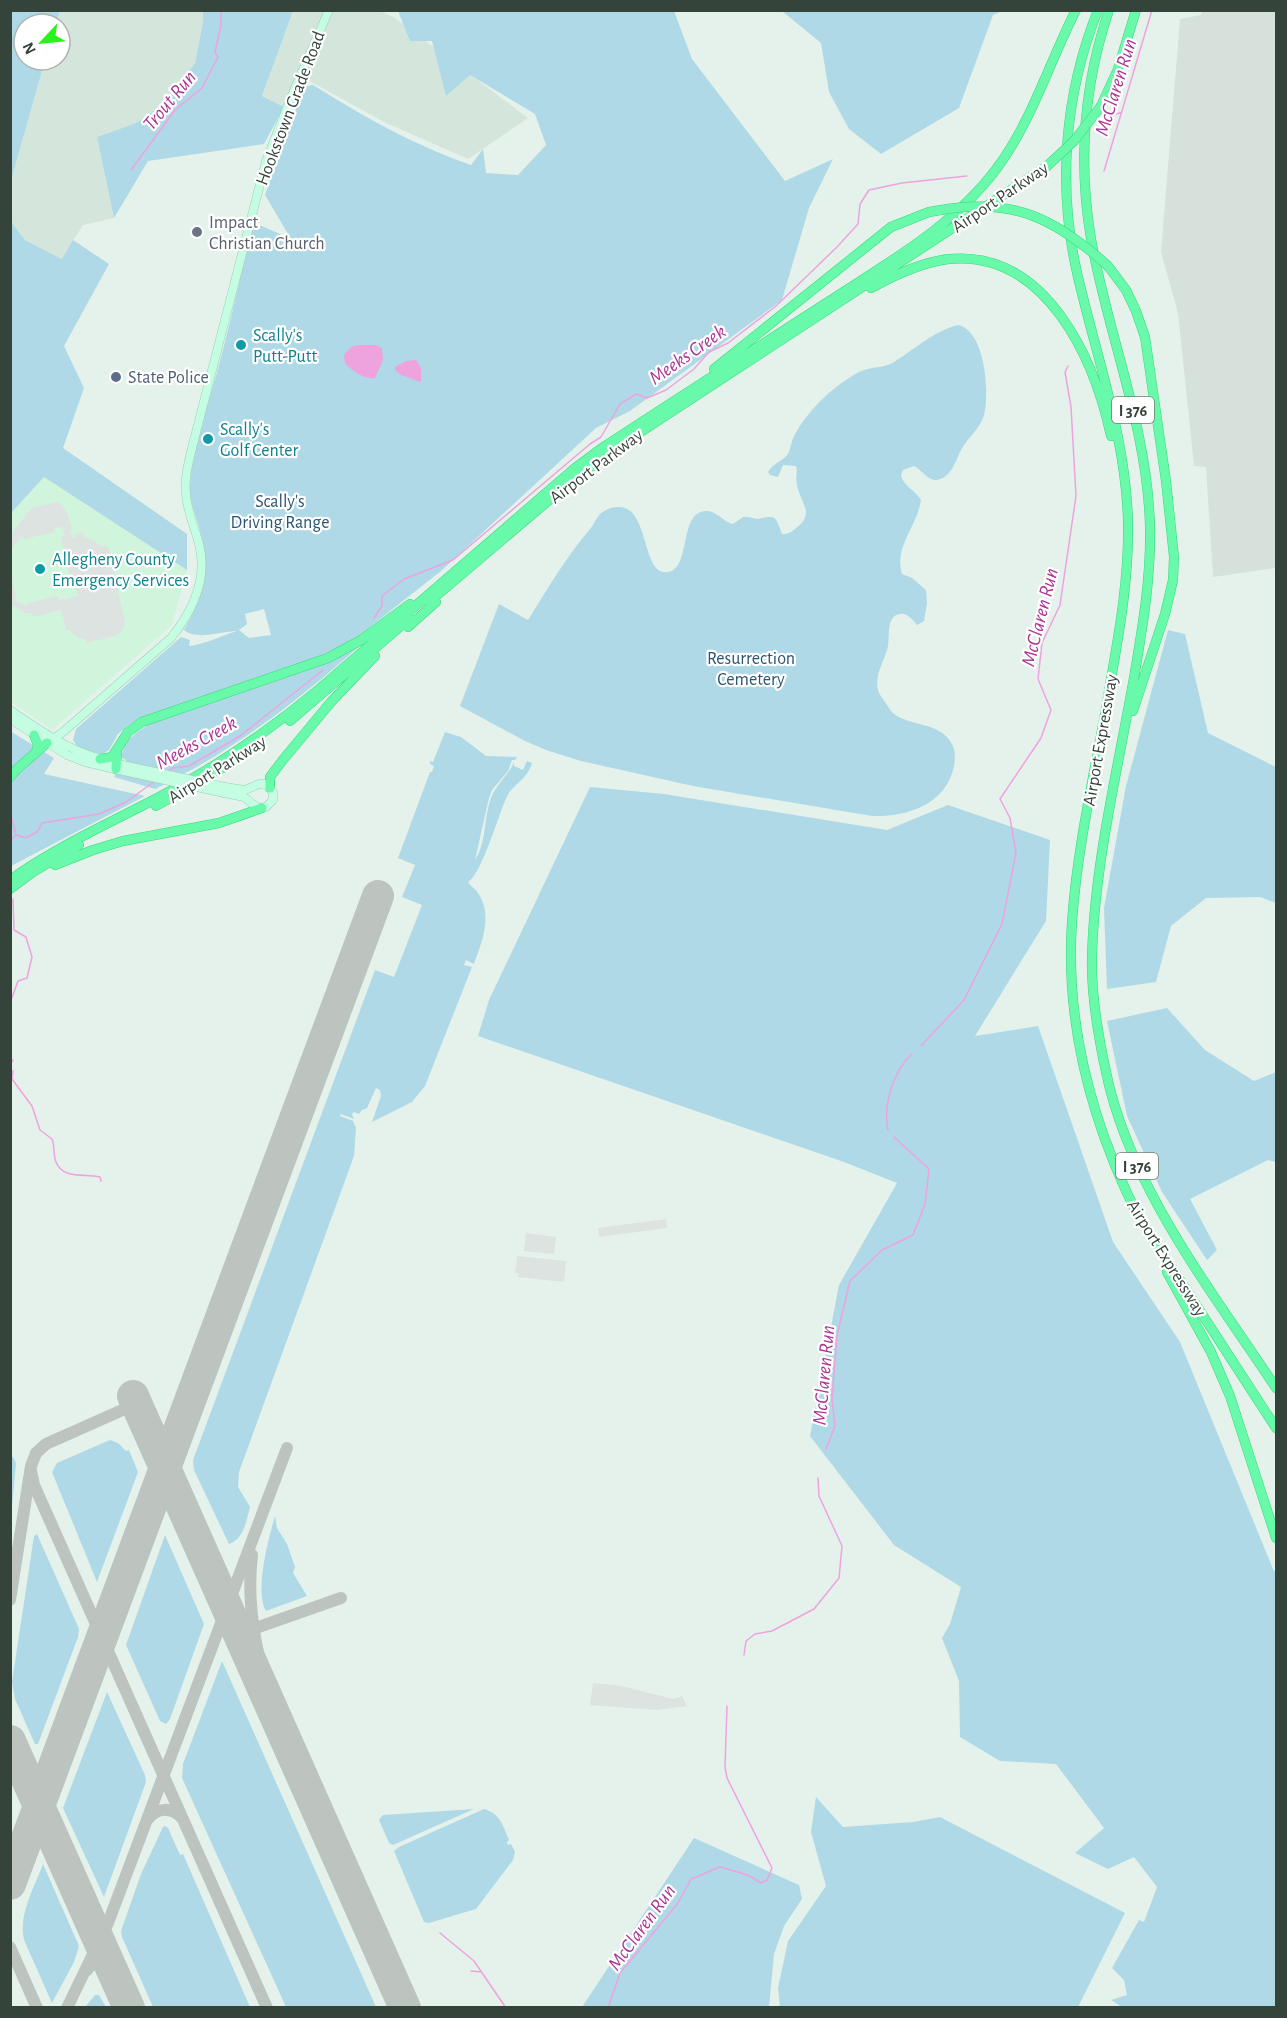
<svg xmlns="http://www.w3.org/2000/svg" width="1287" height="2018" viewBox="0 0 1287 2018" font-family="'Alegreya Sans',sans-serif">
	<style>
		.residential { fill: #d4e6dc }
		.commercial { fill: #d1f4dd }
		.industrial { fill: #d7e1db }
		.green { fill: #afd9e6; fill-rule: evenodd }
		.parking { fill: #dde3e0 }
		.water { fill: #eea3df }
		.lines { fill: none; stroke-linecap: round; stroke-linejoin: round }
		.stream { stroke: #eea3df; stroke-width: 1.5 }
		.taxiway { stroke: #bdc4c0; stroke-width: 12 }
		.runway { stroke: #bdc4c0; stroke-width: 32 }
		.secondary-casing { stroke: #96d1b4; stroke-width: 9 }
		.highway-casing { stroke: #39d87b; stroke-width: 10 }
		.secondary { stroke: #c5fde3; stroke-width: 8 }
		.highway { stroke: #69f9aa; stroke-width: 9 }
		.secondary-bridge-casing { stroke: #96d1b4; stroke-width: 9; stroke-linecap: butt }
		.highway-bridge-casing { stroke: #39d87b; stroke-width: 10; stroke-linecap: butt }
		.secondary-bridge { stroke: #c5fde3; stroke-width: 8 }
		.highway-bridge { stroke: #69f9aa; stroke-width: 9 }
		.worship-dot { fill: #6b7280; stroke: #fff; stroke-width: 2 }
		.culture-dot { fill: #0f9aa8; stroke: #fff; stroke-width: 2 }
		.service-dot { fill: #5c6f8a; stroke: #fff; stroke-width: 2 }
		.labels { text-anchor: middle; stroke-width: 4.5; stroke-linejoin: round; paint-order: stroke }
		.shield { fill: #fff; stroke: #727c76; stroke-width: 1.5 }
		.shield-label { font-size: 16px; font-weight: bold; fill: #35443b }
		.street-label { font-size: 18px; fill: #35443b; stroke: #fff }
		.worship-label { font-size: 18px; fill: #5b616d; stroke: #fff; text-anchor: start }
		.culture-label { font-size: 18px; fill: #0d838f; stroke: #fff; text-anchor: start }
		.service-label { font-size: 18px; fill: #4e5e75; stroke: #fff; text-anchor: start }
		.park-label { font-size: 18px; fill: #2a5674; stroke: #fff }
		.water-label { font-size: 20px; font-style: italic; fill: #ad3294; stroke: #fff }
	</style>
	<rect width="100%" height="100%" fill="#e5f2eb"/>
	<!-- residential -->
	<path class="residential" d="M60 11H203V22L195 63 168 101 136 123 97 137 114 218 83 225 62 259 25 240 11 223 10 178 45 60H60V24H56Z
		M293 11H380L395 18 528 118 468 159 384 122 306 79 284 107 262 96Z"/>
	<!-- commercial -->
	<path class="commercial" d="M44 477 187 570 172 625 52 730 11 702 10 513Z"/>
	<!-- industrial -->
	<path class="industrial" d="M1202 11H1276V568L1213 577 1206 467 1194 466 1178 313 1161 252 1180 19 1201 15Z"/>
	<!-- green -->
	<path class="green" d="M11 10 60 11 56 24H24V60H45L11 180Z
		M203 11H293L262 96 284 107 264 144 148 161 114 218 97 137 136 123 168 101 195 63 203 22Z
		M398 11H674L692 59 785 181 833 159 809 208 782 300 630 411 596 428 441 571 361 634 341 646 316 658 140 718 127 726 118 734 109 750 104 753 100 754 78 747 73 740 76 729 181 637 190 640 189 646C206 644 220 636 237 631 222 631 197 641 184 630 206 592 211 569 199 527 196 515 190 503 190 492 190 450 206 412 217 372 231 323 241 272 253 222L291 239 265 195 304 87 313 85C366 118 412 144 471 165L483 149 486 173 518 175 546 145 535 114 470 75 446 96 432 41H410ZM264 609 271 635 249 638 239 630 247 624 245 614Z
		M782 11V10L1002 11 993 15 959 108 881 154 849 129 829 92 821 43Z
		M11 222 25 240 62 259 73 240 109 264 64 346 84 388 63 448 187 534V570L44 477 11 513Z
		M958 325C985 330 990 393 984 415 980 429 968 437 961 450 956 460 951 479 936 480 928 481 921 469 914 466L903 470 901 475C903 486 915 490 921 500 917 527 894 546 902 574L912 578 926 590 927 603 924 621 917 625C912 619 907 612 899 614 886 617 890 636 888 646 885 660 874 675 878 690 879 694 883 699 885 702 887 705 890 710 893 713 909 727 940 721 952 744 956 752 955 759 954 766 946 805 907 817 872 816L693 786 581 761 546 750 525 741 460 706 499 604 528 620C548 588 566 557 590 529 594 525 596 518 600 514 604 510 612 507 617 507 650 504 641 577 668 572 692 568 678 512 706 511 716 510 723 522 733 524L743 517C748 516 753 519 758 519 777 515 775 516 782 534 788 534 790 533 795 529 816 513 801 505 797 485 795 478 798 472 796 466L783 465 778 477 770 475 768 472C773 463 783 461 788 454 791 448 791 442 794 436 808 410 833 386 859 372 871 366 882 369 894 362 915 349 934 331 958 325Z
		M1168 630 1185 634 1208 733 1276 767V903L1260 897 1206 898 1171 926 1156 982 1107 989 1104 908 1126 786Z
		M364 642C298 701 235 750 155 789L114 777 116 773H125L127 761 122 758C121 742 139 730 152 723Z
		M10 731 54 758 44 774 145 796 11 866Z
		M445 732 461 737 486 756 517 757 515 760H512L508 771 492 790 489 798 475 860C486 845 484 817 491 798 496 784 508 776 514 762V766L523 770 527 761 532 763C526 782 511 784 505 801 498 817 481 875 468 882 471 887 475 888 478 893 493 915 482 942 474 964L466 960 464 965 472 967 425 1086 412 1102 372 1122 381 1096 380 1090 376 1088 367 1108 362 1110 359 1114 354 1112 352 1114 354 1119 341 1114 340 1116 353 1121 356 1128 354 1156 239 1472 238 1487 250 1507C246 1521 244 1539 229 1544L194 1470 193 1460 375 970 394 977 422 905 402 897 415 865 398 858 430 772H432L434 766 430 764V761L433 762Z
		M590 787 664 794 887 830 948 805 1050 840 1046 921 975 1036 1038 1026 1113 1242 1180 1342 1273 1569 1276 1573V2007L1123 2008 1111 2000 1127 1995 1124 1980 1112 1968 1139 1920 1144 1922 1157 1887 1134 1857 1108 1869 1075 1853 1104 1828 1056 1764 1000 1761 960 1737 959 1681 942 1638 950 1624 961 1587 894 1545 810 1436 839 1285 897 1183 844 1162 478 1036 489 1000Z
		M1167 1008 1205 1050 1254 1081 1276 1072V1162L1268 1160 1190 1199 1217 1250 1207 1260 1162 1192 1127 1116 1107 1021Z
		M110 1440 118 1443 126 1451 129 1450 138 1472 97 1582 52 1472 57 1463Z
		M11 1457H13L16 1463 11 1518Z
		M275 1516 277 1528 287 1544 295 1567 293 1573 307 1596 266 1611C254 1591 269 1537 275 1516Z
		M37 1534 79 1629 78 1637 38 1744H35L15 1699 12 1682 34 1536Z
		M165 1535 204 1624 170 1719 166 1724 160 1721 126 1645Z
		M222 1661 376 2007H286L182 1778 183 1764Z
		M107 1692 145 1775 146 1782 104 1897 63 1808Z
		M816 1797 843 1827 913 1822 940 1817 1125 1913 1078 2007H780L778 1988 788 1941 826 1886 811 1832Z
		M474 1809 393 1845 389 1843 379 1820 383 1815Z
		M484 1809C500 1813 503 1826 509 1840L507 1842 508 1845 511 1844 515 1852 513 1860 476 1909 429 1923 424 1922 394 1851 399 1847Z
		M165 1826 168 1828 180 1855 183 1854 250 2007H153L122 1937 121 1931 141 1874 163 1827Z
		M694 1838 799 1885 802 1899 784 1926 774 1954 769 2007H582Z
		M43 1864 79 1946 74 1962 52 2003 24 1940C18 1915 34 1888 43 1864Z
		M95 1995H99L106 2007H85Z"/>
	<!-- parking -->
	<path class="parking" d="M58 502 67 512 72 528 70 531 72 537 75 538V534L83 532 84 536 103 547 106 545 109 549 125 622 123 630 115 636 87 643 85 639 78 638 70 630H66L61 610 33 617 32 613H25L11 604V571L16 597 14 599 27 607 28 603 58 596 59 600 78 596 74 578 70 579 61 537 65 535 62 527 54 528 55 532 24 539 22 536 11 549V534L30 510 34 507Z
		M666 1219 667 1228 599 1237 598 1228Z
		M526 1233 556 1237 554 1254 524 1251Z
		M517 1256 566 1261 564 1282 518 1277 519 1273H515Z
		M593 1683 622 1686 673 1699 682 1696 687 1706 657 1710 590 1705Z"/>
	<!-- water -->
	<path class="water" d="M357 345H376L382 348 383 360 375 378C365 380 352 371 345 363L344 355 351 347Z
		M416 360 421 368V382L401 375 395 370V367L406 361Z"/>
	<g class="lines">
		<!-- stream -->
		<path class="stream" d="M1114 115 1122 112
			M131 170 175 110 202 88 218 57 215 52 221 25V10
			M1104 171 1152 10
			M374 618 382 606V596L404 579 453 560 590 444 601 437 620 404 636 394 647 398 666 390 694 369 709 352 728 343 776 306 837 247 858 224 860 204 869 190 902 183 967 176
			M168 771 173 768 189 766 240 736 323 670
			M10 812 16 835
			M10 841 16 835 26 838 38 831 42 823 99 814 126 802 155 781
			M10 1003 18 981 27 978 32 957 26 937 14 930 13 899
			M921 1046 964 1000 1002 924 1016 853 1010 818 1000 799 1041 738 1051 710 1038 679 1042 643 1060 605 1076 496 1071 407 1065 372 1068 366
			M10 1060H13L10 1065
			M10 1069 13 1071 12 1079 32 1106 40 1130 52 1139C55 1146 53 1155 56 1162 63 1180 85 1173 100 1177L101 1181
			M888 1130C883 1105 893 1071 912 1054
			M826 1449 835 1426 832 1399 837 1335 850 1281 882 1250 913 1235 925 1204 929 1169 894 1137
			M744 1655 746 1641 755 1634 772 1631 814 1609 839 1578 842 1546 819 1496 818 1478
			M440 1933 474 1961 506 2008
			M471 1971 482 1972
			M608 2008 620 1973 678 1903 691 1879 720 1867 748 1875 761 1883 767 1880 772 1868 727 1778 725 1767 727 1706"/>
		<!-- taxiway -->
		<path class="taxiway" d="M31 1471 34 1485 267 2008
			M252 1555C245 1615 260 1668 279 1725
			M10 1600 31 1466 36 1453 46 1444 136 1404
			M239 1634 341 1598
			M148 1819C158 1807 171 1807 182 1818
			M93 1926 97 1938 96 1949
			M10 1947 37 2008
			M87 1970C96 1957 107 1962 114 1974
			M67 2008 108 1923 287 1448"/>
		<!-- runway -->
		<path class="runway" d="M133 1396 405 2008
			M10 1741 129 2008
			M10 1884 378 896"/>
		<defs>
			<path id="secondary" d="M10 710C52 739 76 755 127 766
				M10 719 67 755 85 762 119 770
				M47 743 63 732 171 638C192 612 208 579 199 544 195 528 187 511 186 494 184 477 189 461 193 444L266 161 295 88 329 10
				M224 793 244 797 258 808 266 807 273 800V792L266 784H259L245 790 225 787"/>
			<path id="highway" d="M1098 10C1064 95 1057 188 1078 277 1097 359 1127 441 1128 525 1129 585 1117 643 1107 703 1094 775 1077 849 1072 922 1065 1025 1092 1123 1137 1214L1276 1428
				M1109 10C1084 84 1078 162 1091 239 1108 336 1148 428 1150 528 1151 577 1143 624 1135 672 1119 764 1094 864 1092 958 1091 996 1098 1035 1106 1072 1130 1188 1212 1291 1276 1388
				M1101 106 1118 69 1136 10
				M1108 266 1126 290 1136 311 1145 337 1166 481 1174 557 1173 580 1165 614 1133 711
				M871 288C895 275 922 262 949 259 1046 250 1094 358 1111 436
				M714 369 891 227 929 212 941 210
				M429 602 561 490 616 448 1046 167
				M408 627 436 602
				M290 721 409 619
				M34 735 38 745 36 752
				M100 759 112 757 128 732 142 722 328 658 361 640 410 604
				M116 769 117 750
				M10 777 17 769 47 743
				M270 788V777L282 761 331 702 375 656
				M156 806 235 761
				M55 865 93 850 123 841 219 823 262 808
				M10 880C57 846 112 822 163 795 219 765 269 731 318 690L575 468 602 448C678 398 755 349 831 300 889 262 955 225 997 168 1032 121 1049 63 1076 10
				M10 889 33 872 79 845
				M1167 1272 1211 1352 1230 1396 1276 1538"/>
		</defs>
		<!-- secondary casing -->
		<use href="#secondary" class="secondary-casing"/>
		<!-- highway casing -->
		<use href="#highway" class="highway-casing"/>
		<!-- secondary -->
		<use href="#secondary" class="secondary"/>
		<!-- highway -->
		<use href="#highway" class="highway"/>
		<defs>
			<path id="secondary-bridge" d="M127 766 225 787
				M124 771 224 793"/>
			<path id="highway-bridge" d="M1046 167 1074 141 1101 106
				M941 210C1013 197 1056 219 1108 266"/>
		</defs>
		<!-- secondary-bridge casing -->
		<use href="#secondary-bridge" class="secondary-bridge-casing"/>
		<!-- highway-bridge casing -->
		<use href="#highway-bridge" class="highway-bridge-casing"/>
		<!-- secondary-bridge -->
		<use href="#secondary-bridge" class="secondary-bridge"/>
		<!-- highway-bridge -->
		<use href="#highway-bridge" class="highway-bridge"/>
	</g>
	<!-- markers -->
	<circle class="worship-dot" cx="197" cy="232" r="6"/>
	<g class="culture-dot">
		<circle cx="241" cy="345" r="6"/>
		<circle cx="208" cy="439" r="6"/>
		<circle cx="40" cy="569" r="6"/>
	</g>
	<circle class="service-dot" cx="116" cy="377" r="6"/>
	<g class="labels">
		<!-- shield labels -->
		<g class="shield">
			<rect x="1112" y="397" width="42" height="26" rx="4.5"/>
			<rect x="1116" y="1153" width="42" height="26" rx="4.5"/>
		</g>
		<g class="shield-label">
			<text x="1133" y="416">I 376</text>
			<text x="1137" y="1172">I 376</text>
		</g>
		<!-- street labels -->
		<g class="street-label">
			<text transform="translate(290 108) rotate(-69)" y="6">Hookstown Grade Road</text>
			<text transform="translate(1000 197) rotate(-34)" y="6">Airport Parkway</text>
			<text transform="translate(596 466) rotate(-37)" y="6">Airport Parkway</text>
			<text transform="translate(1100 740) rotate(-80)" y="6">Airport Expressway</text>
			<text transform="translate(217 769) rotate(-32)" y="6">Airport Parkway</text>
			<text transform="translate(1167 1258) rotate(58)" y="6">Airport Expressway</text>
		</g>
		<!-- worship labels -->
		<g class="worship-label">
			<text x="209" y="228">Impact<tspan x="209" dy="21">Christian Church</tspan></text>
		</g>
		<!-- culture labels -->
		<g class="culture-label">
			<text x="253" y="341">Scally's<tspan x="253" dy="21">Putt-Putt</tspan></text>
			<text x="220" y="435">Scally's<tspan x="220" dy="21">Golf Center</tspan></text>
			<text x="52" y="565">Allegheny County<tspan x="52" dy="21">Emergency Services</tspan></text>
		</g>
		<!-- service labels -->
		<g class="service-label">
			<text x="128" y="383">State Police</text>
		</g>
		<!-- park labels -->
		<g class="park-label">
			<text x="280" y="507">Scally's<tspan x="280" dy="21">Driving Range</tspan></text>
			<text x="751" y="664">Resurrection<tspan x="751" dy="21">Cemetery</tspan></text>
		</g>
		<!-- water labels -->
		<g class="water-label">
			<text transform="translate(1115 87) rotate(-73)" y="7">McClaren Run</text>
			<text transform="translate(169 100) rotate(-50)" y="7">Trout Run</text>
			<text transform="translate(687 354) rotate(-35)" y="7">Meeks Creek</text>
			<text transform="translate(1039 617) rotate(-76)" y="7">McClaren Run</text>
			<text transform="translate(196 742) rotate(-29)" y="7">Meeks Creek</text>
			<text transform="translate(823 1375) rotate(-85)" y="7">McClaren Run</text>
			<text transform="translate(641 1927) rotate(-54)" y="7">McClaren Run</text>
		</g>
	</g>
	<!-- border -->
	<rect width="1287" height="2018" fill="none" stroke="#35443b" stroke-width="24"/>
	<!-- north arrow -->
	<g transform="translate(42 42) rotate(244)"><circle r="28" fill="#ffffff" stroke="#aeb4b1" stroke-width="1.5"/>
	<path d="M0-4.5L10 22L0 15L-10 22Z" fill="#2af31b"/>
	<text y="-9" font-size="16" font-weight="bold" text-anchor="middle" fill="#35443b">N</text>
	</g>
</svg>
